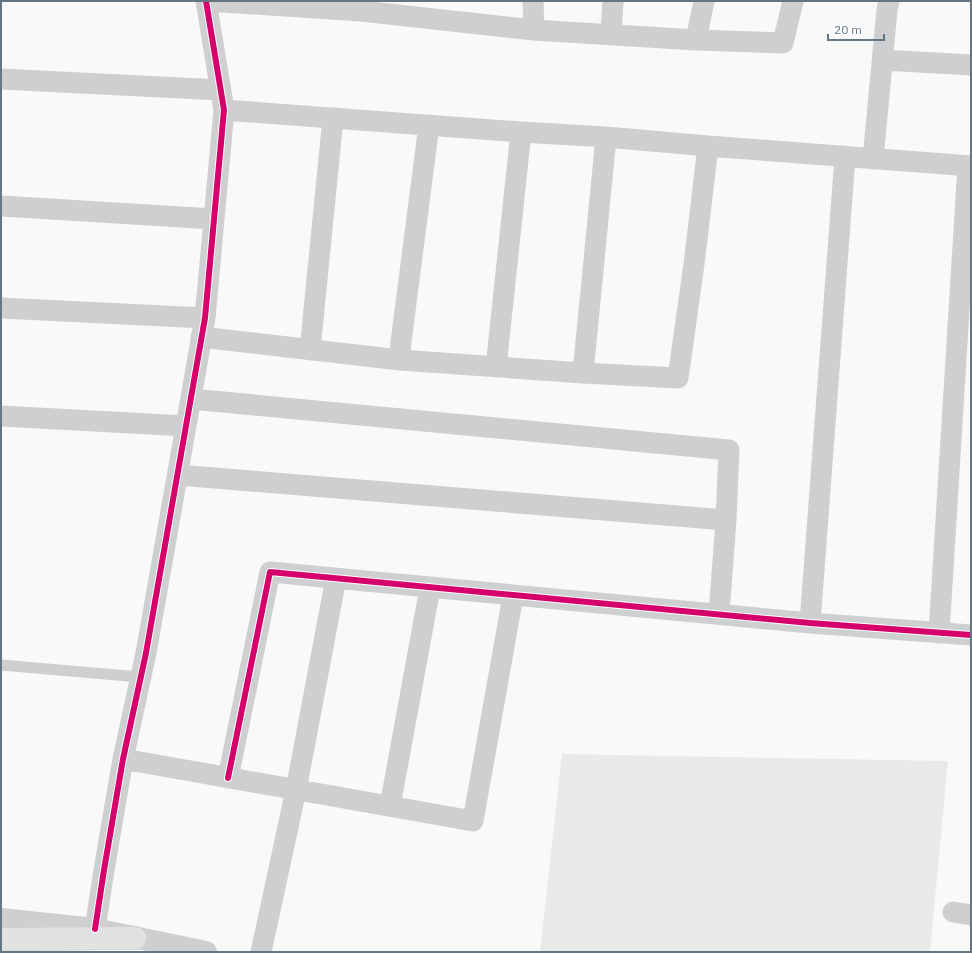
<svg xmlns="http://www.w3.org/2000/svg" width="972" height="953" viewBox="0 0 972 953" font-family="'IBM Plex Sans',sans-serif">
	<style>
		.built { fill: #e8e9e9 }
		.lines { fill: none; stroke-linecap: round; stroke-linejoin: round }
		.motorway-casing { stroke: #d5d6d6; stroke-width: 24 }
		.service { stroke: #cecfd0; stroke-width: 11 }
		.minor { stroke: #cecfd0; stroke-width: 21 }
		.tertiary { stroke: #cecfd0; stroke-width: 22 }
		.motorway { stroke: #e1e2e2; stroke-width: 22 }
		.cycleway-casing { stroke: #fff; stroke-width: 8 }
		.cycleway { stroke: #d6006c; stroke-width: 6 }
	</style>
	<rect width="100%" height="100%" fill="#f9f9f9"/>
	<!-- built -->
	<path class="built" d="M562 754 948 761 930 952H540Z"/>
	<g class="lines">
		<defs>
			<path id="motorway" d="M1 939 135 938"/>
		</defs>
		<!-- motorway casing -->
		<use href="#motorway" class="motorway-casing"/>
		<!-- service -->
		<path class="service" d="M1 665 140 677"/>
		<!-- minor -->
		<path class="minor" d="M208 1 361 11 534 30 696 40 783 43 793 1
			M533 1 534 30
			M611 34 613 1
			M696 40 704 1
			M883 60 971 65
			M1 79 221 90
			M224 110 521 132 606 137 708 146 971 166
			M873 159 887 10 889 1
			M1 206 214 219
			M1 308 205 318
			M201 337 400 360 583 373 678 378 694 264 708 146
			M310 350 333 118
			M400 360 401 342 429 125
			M496 367 521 132
			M583 373 606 137
			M191 399 729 450 726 520
			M1 416 186 426
			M178 475 726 520 719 614
			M810 623 845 157
			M939 633 968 166
			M123 759 473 821 513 596
			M228 778 270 572 810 623 971 635
			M390 806 430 588
			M953 912 971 915
			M95 929 104 870 123 759 146 653 205 318 224 110 206 1
			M261 952 296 790 336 578"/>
		<!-- tertiary -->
		<path class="tertiary" d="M1 919 95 929 206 952"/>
		<!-- motorway -->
		<use href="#motorway" class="motorway"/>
		<defs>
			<path id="cycleway" d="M228 778 270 572 810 623 971 635
				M95 929 104 870 123 759 146 653 205 318 224 110 206 1"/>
		</defs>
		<!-- cycleway casing -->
		<use href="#cycleway" class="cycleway-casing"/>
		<!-- cycleway -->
		<use href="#cycleway" class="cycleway"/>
	</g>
	<!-- border -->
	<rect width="972" height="953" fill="none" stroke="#657683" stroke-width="4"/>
	<!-- scale -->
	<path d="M828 34v6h56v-6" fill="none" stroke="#657683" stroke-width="2"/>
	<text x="834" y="34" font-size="12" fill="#657683" stroke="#ffffff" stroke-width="3" paint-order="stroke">20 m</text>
</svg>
